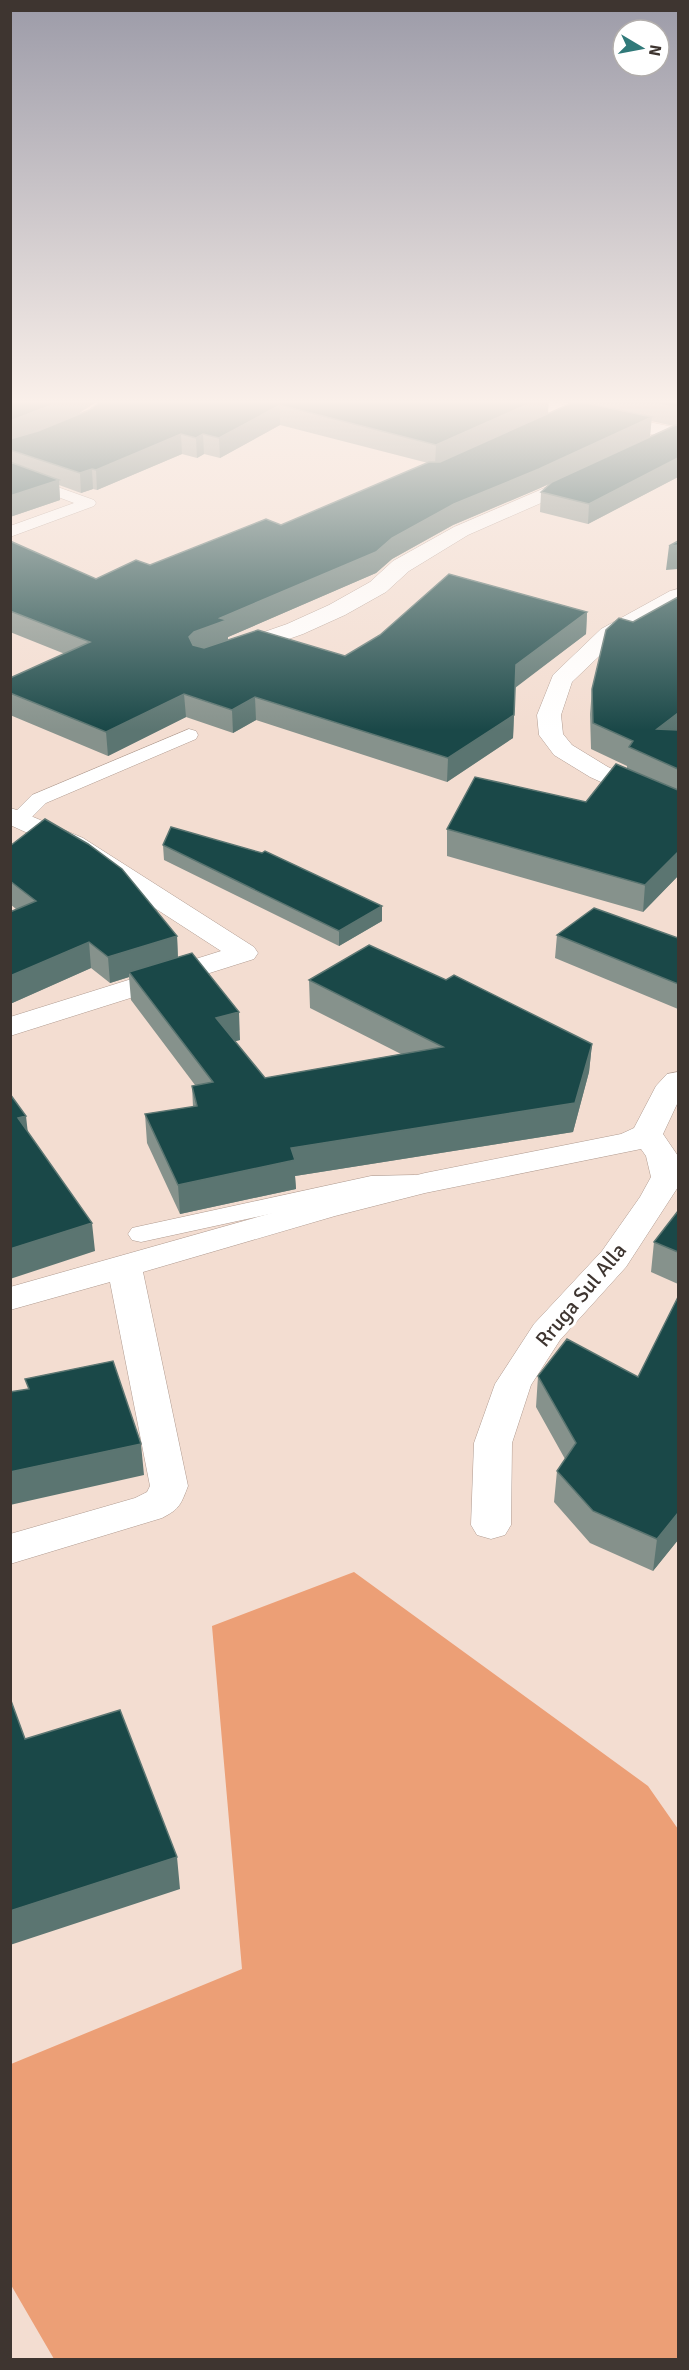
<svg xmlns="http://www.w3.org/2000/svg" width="689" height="2370" viewBox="0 0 689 2370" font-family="Signika,sans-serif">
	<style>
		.green { fill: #ec9f76 }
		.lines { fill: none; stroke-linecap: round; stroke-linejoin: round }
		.lane-casing { stroke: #b09b90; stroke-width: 1 }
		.street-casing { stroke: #b09b90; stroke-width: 1 }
		.secondary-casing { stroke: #b09b90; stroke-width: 1 }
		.lane { fill: #fff; fill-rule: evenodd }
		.street { fill: #fff; fill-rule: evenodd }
		.secondary { fill: #fff; fill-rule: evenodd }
		.wall { fill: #86928c; fill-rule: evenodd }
		.shaded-wall { fill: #5b7571 }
		.building { fill: #1a4848; stroke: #5b7571; stroke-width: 1.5 }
		.labels { text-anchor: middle; stroke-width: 6; stroke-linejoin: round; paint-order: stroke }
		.street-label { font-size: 21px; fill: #3e3530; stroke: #fff }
	</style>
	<rect width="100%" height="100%" fill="#f3ddd1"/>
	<!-- green -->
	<path class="green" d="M354 1572 648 1786 678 1829V2359H54L11 2285V2064L242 1969 212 1626Z"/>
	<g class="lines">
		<defs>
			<path id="lane" d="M10 470 94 500 96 503 94 506 10 537V526L74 503 10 479Z
				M189 729 196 731 198 735 196 739 46 803 26 823 19 825 10 823V808L17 810 32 795Z
				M415 1175 424 1177 428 1183 424 1189 371 1192 141 1242 132 1240 128 1234 132 1228 141 1226 371 1176Z"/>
			<path id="street" d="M582 472 589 474 592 478 589 482 468 535 409 571 386 592 345 615 303 634 243 655 235 657 227 655 224 650 227 645 287 624 329 605 370 582 393 561 454 527Z
				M678 589V605L617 639 572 682 561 715 563 734 572 745 608 767 678 799V817L590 777 554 755 539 735 537 715 553 675 601 629 670 591Z
				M19 811 83 838 254 947 258 953 254 959 10 1036V1017L221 951 65 850 10 825V813Z
				M678 1072V1102L663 1134 678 1156V1187L626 1267 560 1340 531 1385 512 1443 511 1525 505 1535 491 1539 477 1535 471 1525 474 1443 495 1384 534 1324 602 1251 640 1197 651 1177 646 1156 641 1149 425 1193 335 1216 143 1272 188 1486C181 1504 180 1509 162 1518L10 1564V1534L135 1498 147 1492 150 1486 110 1282 10 1310V1287L325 1198 425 1173 621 1134 634 1128 656 1086 667 1074Z"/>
			<path id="secondary" d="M523 398H544L556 403 678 428V440L538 410Z"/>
		</defs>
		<!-- lane casing -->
		<use href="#lane" class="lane-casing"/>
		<!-- street casing -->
		<use href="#street" class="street-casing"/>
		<!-- secondary casing -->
		<use href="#secondary" class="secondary-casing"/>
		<!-- lane -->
		<use href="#lane" class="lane"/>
		<!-- street -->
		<use href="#street" class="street"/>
		<!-- secondary -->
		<use href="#secondary" class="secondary"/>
	</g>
	<!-- wall -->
	<path class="wall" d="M10 398 77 414 89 410 106 398 548 414 570 404 557 401 550 398H678V477L588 524 540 512 541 492 552 483 453 525 392 559 376 573 228 637V640L345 656 587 612 586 634 515 687 513 738 447 782 256 720 233 733 186 717 108 756 10 715V678L65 654 10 632V541L96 579 150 565 281 525 428 463 280 425 220 458 204 454 197 458 182 454 97 490 93 489 81 493 59 485 60 500 10 517ZM651 421 674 426 650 436Z
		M678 597V876L643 912 447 856V829L586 802 627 769V766L591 749 590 714 592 689 633 622Z
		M163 845 262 853 382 921 339 946 164 860Z
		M10 846 177 936 178 957 240 1040 235 1041 265 1078 401 1054 310 1008 309 980 592 1044 589 1072 573 1132 295 1176 296 1189 180 1214 147 1143 145 1114 193 1107 192 1086 195 1085 131 1000 129 977 110 983 91 968 10 1004V912L16 909 10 904Z
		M557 935 678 938V1009L555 958Z
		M678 1211V1284L651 1272 654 1242Z
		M538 1376 678 1540 653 1571 590 1543 554 1502 557 1471 565 1459 536 1407Z"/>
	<!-- shaded-wall -->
	<path class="shaded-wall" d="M70 398H102L75 416 10 441V421Z
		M542 398H549L548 414 435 465 436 445Z
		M280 405V425L220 458 219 438Z
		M652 417 650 436 538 489 453 525 392 559 376 573 228 637V642L195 654 189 637 194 632 220 618 392 538 454 504Z
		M181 434 182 454 97 490 96 470Z
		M203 434 204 454 197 458 196 438Z
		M678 458V477L588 524 589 504Z
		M92 469 93 489 81 493 80 473Z
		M59 480 60 500 10 517V496Z
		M678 545V569L666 570 669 546Z
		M587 612 586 634 515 688 516 665Z
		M184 694 186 717 108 756 106 732Z
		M255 697 256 720 233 733 232 710Z
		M678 713V737L657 729Z
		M514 715 513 738 447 782 448 758Z
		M678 852V876L643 912 645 885Z
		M382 906V921L339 946V931Z
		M177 936 178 962 129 972V977L110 983 108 957Z
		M89 942 91 968 10 1004V976Z
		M239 1012 240 1040 217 1046 216 1018Z
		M592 1044 589 1072 573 1132 295 1176 296 1189 180 1214 178 1185 291 1148Z
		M26 1116 29 1143 18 1118Z
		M92 1223 95 1251 10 1279V1249Z
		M141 1444 144 1475 10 1505V1472Z
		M678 1513V1540L653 1571 657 1539Z
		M177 1857 180 1889 10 1945V1911Z"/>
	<!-- building -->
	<path class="building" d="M10 398H70L10 421Z
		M106 398H542L436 445 280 405 219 438 203 434 196 438 181 434 96 470 92 469 80 473 10 450V439L38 431 89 410Z
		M637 398H678V407Z
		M576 401 652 417 539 469 454 504 392 538 376 552 220 618 227 620 194 632 189 637 193 645 204 648 258 630 345 656 380 635 449 574 587 612 516 665 514 715 448 758 255 697 232 710 184 694 106 732 10 693V678L90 642 10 611V541L96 579 136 560 150 565 266 519 281 525 429 462H440Z
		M678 424V458L589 504 541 492 552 482Z
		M10 462 59 480 10 496Z
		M678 541V545L669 546Z
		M678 597V713L657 729 678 730V769L629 747 633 741 593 723 592 689 606 630 619 618 633 622Z
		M616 764 678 790V852L645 885 447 829 475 777 586 802Z
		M45 819 88 844 122 869 177 936 108 957 89 942 10 976V912L36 901 10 881V846Z
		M171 827 262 853 265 851 382 906 339 931 163 845Z
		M594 908 678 938V984L557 935Z
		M369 945 446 980 454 975 592 1044 575 1103 291 1148 295 1160 178 1185 145 1114 197 1106 192 1086 213 1082 129 972 192 953 239 1012 216 1018 265 1078 443 1047 309 980Z
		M10 1094 26 1116 18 1118 92 1223 10 1249Z
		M678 1211V1252L654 1242Z
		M678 1297V1513L657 1539 593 1511 557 1471 576 1443 538 1376 567 1339 638 1377Z
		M113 1361 141 1444 10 1472V1392L29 1389 25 1379Z
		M10 1698 25 1739 120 1710 177 1857 10 1911Z"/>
	<!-- sky -->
	<linearGradient id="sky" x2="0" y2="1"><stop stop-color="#9c9ba8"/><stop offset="0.55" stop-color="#faf0ea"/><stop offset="1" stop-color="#faf0ea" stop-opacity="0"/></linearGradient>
	<rect width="689" height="730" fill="url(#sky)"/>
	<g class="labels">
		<!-- street labels -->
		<g class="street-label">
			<text transform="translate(581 1295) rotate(-50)" y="7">Rruga Sul Alla</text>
		</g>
	</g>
	<!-- border -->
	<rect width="689" height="2370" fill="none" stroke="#3e3530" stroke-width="24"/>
	<!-- north arrow -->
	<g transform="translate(641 48) rotate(100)"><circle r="28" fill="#ffffff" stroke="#b2aeac" stroke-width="1.5"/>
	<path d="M0-4.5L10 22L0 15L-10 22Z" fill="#307979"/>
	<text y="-9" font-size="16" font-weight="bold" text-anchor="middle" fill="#3e3530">N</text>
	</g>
</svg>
